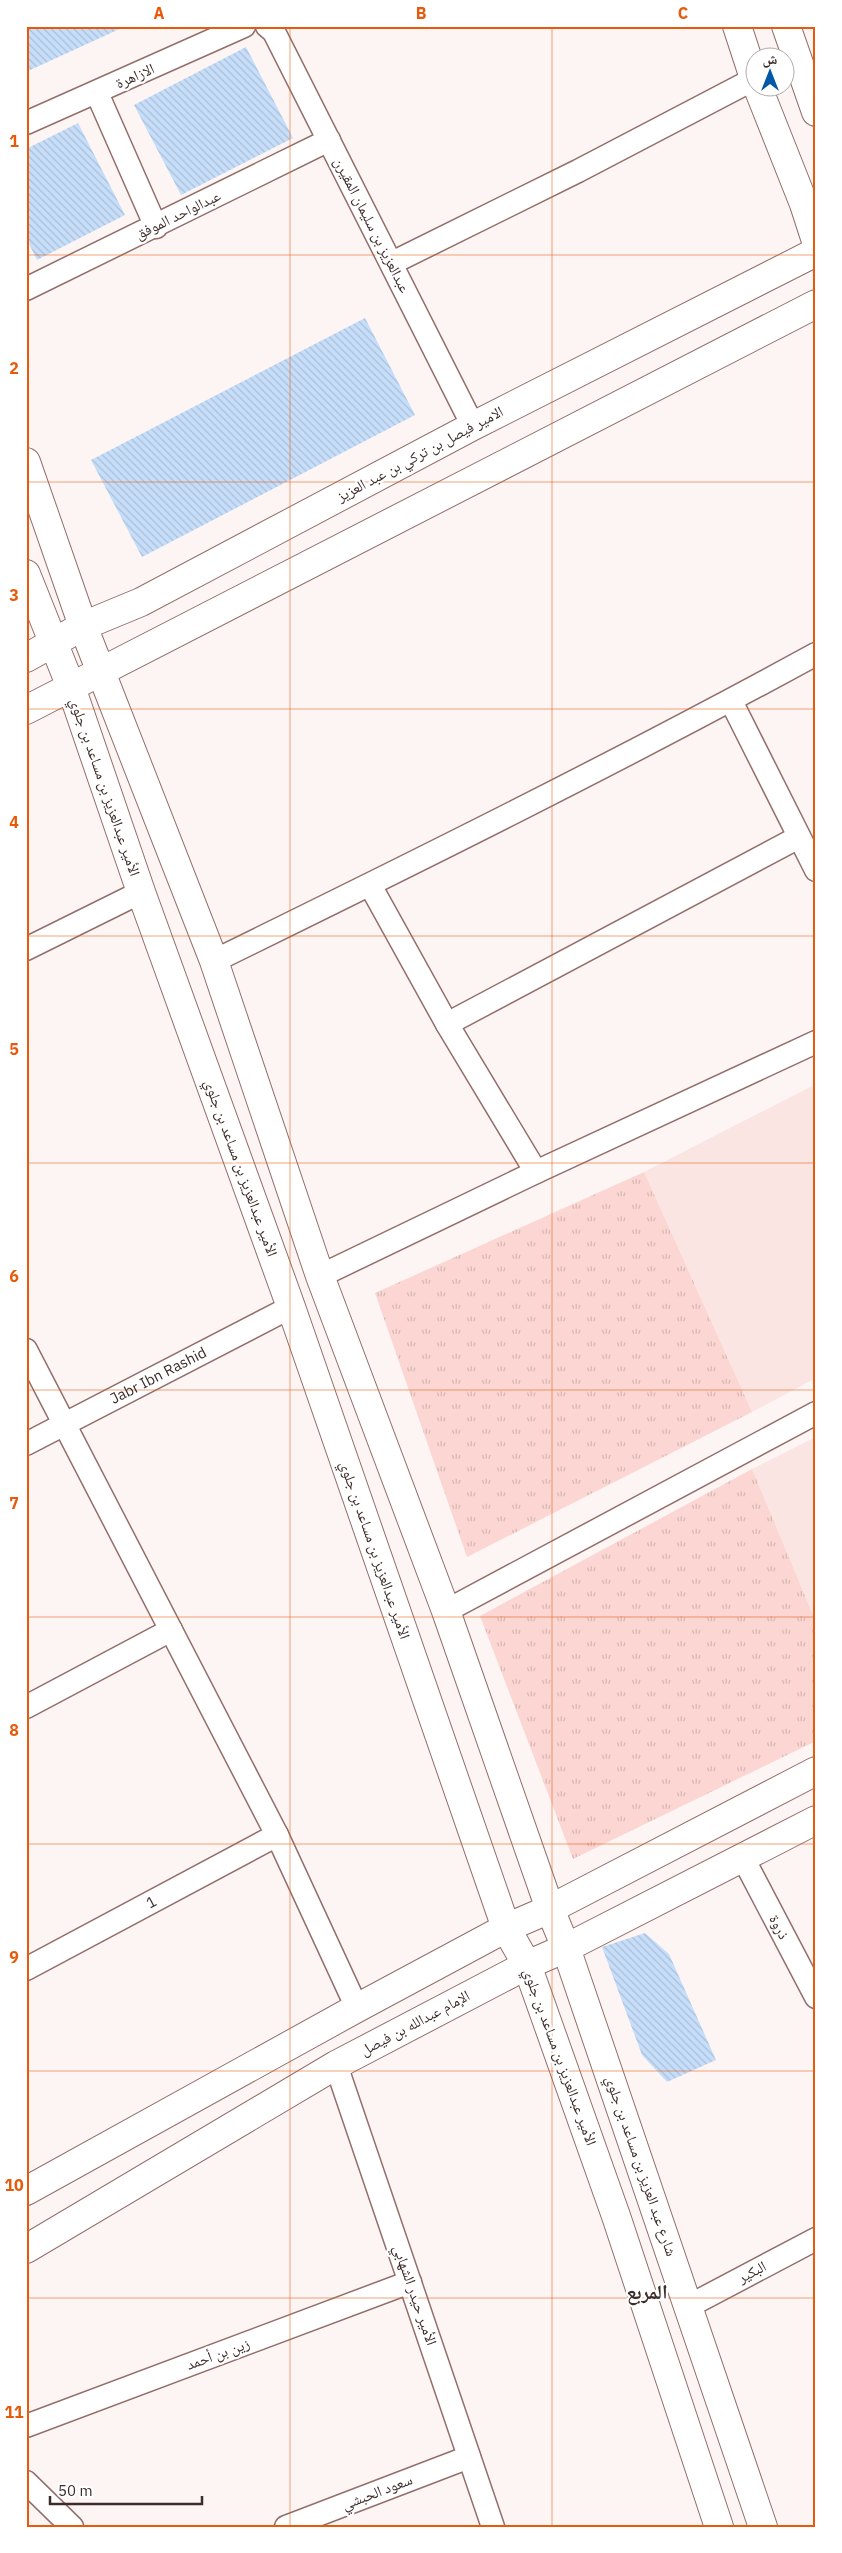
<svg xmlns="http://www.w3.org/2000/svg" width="842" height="2553" viewBox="0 0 842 2553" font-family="'IBM Plex Sans','Noto Naskh Arabic',sans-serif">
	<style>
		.built { fill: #fae5e3 }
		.grass { fill: url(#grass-tufts) }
		.building { fill: url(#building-back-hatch) }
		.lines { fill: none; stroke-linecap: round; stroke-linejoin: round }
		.street-casing { stroke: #936f6b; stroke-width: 25 }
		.secondary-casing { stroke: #936f6b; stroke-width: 30 }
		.primary-casing { stroke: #936f6b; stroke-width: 30 }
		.street { stroke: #fff; stroke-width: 22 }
		.secondary { stroke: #fff; stroke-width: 28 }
		.primary { stroke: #fff; stroke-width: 28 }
		.grid { fill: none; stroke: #e8590c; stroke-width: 1; stroke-opacity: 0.55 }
		.labels { text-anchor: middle; stroke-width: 4.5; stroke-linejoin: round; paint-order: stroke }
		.street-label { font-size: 15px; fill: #3c2d2b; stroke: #fff }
		.district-label { font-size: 20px; font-weight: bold; fill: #3c2d2b; stroke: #fff }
		.neatline { fill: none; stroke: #e8590c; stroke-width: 2 }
		.grid-label { font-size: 16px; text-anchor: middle; font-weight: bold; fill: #e8590c }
	</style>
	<defs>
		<pattern id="grass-tufts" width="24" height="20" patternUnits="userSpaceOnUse" patternTransform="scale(1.25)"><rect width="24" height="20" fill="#fbd6d2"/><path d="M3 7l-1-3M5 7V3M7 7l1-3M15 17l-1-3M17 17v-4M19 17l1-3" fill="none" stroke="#d8b8b4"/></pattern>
		<pattern id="building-back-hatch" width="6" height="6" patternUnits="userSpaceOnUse" patternTransform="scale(1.25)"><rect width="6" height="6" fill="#c6defa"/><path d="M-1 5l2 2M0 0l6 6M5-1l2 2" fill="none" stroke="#abbfd6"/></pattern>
	</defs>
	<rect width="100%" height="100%" fill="#fdf5f4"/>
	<!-- built -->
	<path class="built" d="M816 1084V1378L752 1412 644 1172Z
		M816 1437V1622L752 1469Z"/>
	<!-- grass -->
	<path class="grass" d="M644 1172 752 1412 467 1557 375 1293Z
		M752 1469 816 1622V1741L573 1859 480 1616Z"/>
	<!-- building -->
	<path class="building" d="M26 26H126L26 72Z
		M246 47 293 138 181 195 134 105Z
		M78 123 125 215 37 260 26 238V149Z
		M365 318 415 415 142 557 91 460Z
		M645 1933 669 1954 716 2060 667 2082 642 2055 602 1947Z"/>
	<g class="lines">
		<defs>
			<g id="street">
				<path d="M267 26 274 32 473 426"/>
				<path d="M97 93 156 227"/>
				<path d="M26 123 244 26"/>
				<path d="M392 263 578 171 754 79"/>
				<path d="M26 289 329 140"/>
				<path d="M731 701 816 870"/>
				<path d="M370 885 447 1024 536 1172"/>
				<path d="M26 949 141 892"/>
				<path d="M214 961C416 862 618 762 816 654"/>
				<path d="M447 1024 799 837"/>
				<path d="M320 1276 536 1172 816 1042"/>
				<path d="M26 1350 277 1835 357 2008"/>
				<path id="s1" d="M26 1444 291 1307"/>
				<path d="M446 1611 816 1413"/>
				<path d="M26 1707 171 1630"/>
				<path d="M743 1858 816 1997"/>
				<path id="s2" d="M26 1969 277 1835"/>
				<path d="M336 2065 493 2527"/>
				<path d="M689 2306 816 2239"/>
				<path d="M26 2426 410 2282"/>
				<path d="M26 2482 72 2527"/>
				<path d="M286 2527 469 2457"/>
			</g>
			<path id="secondary" d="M737 26 754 78
				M786 26 816 112
				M758 88 804 204 816 241
				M26 658 83 626 141 602 473 426 816 252
				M26 710 816 304
				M26 2191 357 2008 506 1928 550 1909 816 1771
				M26 2249 336 2065 527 1965 566 1948 816 1820"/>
			<path id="primary" d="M26 462 83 626 214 961 320 1276 446 1611 550 1909 566 1948 763 2527
				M26 574 71 687 141 892 291 1307 506 1928 527 1965 616 2216 719 2527"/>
		</defs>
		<!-- street casing -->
		<use href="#street" class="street-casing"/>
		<!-- secondary casing -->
		<use href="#secondary" class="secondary-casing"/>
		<!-- primary casing -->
		<use href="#primary" class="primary-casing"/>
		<!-- street -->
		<use href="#street" class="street"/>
		<!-- secondary -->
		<use href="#secondary" class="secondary"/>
		<!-- primary -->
		<use href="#primary" class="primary"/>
	</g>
	<!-- grid -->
	<path class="grid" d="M290 26V2527M552 26V2527M26 255H816M26 482H816M26 709H816M26 936H816M26 1163H816M26 1390H816M26 1617H816M26 1844H816M26 2071H816M26 2298H816"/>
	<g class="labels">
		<!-- street labels -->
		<g class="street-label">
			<text transform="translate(135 76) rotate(-24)" y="5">الازاهرة</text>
			<text transform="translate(178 215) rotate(-26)" y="5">عبدالواحد الموفق</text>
			<text transform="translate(372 225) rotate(63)" y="5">عبدالعزيز بن سليمان المقيرن</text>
			<text transform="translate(420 454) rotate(-28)" y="5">الامير فيصل بن تركي بن عبد العزيز</text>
			<text transform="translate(105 787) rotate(71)" y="5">الأمير عبدالعزيز بن مساعد بن جلوي</text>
			<text transform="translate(241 1168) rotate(70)" y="5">الأمير عبدالعزيز بن مساعد بن جلوي</text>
			<text dy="5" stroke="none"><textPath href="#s1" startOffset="149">Jabr Ibn Rashid</textPath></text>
			<text transform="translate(375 1550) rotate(71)" y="5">الأمير عبدالعزيز بن مساعد بن جلوي</text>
			<text dy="5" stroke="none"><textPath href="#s2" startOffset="142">1</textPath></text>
			<text transform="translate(779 1927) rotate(62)" y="5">ذروة</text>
			<text transform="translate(415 2023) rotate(-28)" y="5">الإمام عبدالله بن فيصل</text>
			<text transform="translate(560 2057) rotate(70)" y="5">الأمير عبدالعزيز بن مساعد بن جلوي</text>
			<text transform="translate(641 2166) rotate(71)" y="5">شارع عبد العزيز بن مساعد بن جلوي</text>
			<text transform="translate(752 2272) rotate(-28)" y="5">البكير</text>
			<text transform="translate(415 2295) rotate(71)" y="5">الأمير حيدر الشهابي</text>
			<text transform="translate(218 2354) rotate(-20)" y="5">زين بن أحمد</text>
			<text transform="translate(377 2492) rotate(-21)" y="5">سعود الحبشي</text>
		</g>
		<!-- district labels -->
		<g class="district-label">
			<text x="647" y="2299">المربع</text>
		</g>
	</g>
	<!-- border -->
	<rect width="842" height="2553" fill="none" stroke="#ffffff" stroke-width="55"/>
	<!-- north arrow -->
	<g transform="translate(770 72)"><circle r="24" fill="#ffffff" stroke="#b1abaa"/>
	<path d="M0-4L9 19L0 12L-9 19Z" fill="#0058a6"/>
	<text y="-8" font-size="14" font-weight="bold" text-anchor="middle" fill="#3c2d2b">ش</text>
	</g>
	<!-- scale -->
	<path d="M50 2496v8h152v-8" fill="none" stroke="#3c2d2b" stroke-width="2.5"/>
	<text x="58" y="2496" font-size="15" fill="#3c2d2b" stroke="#ffffff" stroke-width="4" paint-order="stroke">50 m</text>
	<rect x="28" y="28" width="786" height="2498" class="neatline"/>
	<g class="grid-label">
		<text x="159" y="19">A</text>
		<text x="421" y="19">B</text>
		<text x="683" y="19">C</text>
		<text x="14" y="147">1</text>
		<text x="14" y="374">2</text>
		<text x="14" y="601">3</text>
		<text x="14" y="828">4</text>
		<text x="14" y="1055">5</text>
		<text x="14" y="1282">6</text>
		<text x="14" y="1509">7</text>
		<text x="14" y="1736">8</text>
		<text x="14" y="1963">9</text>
		<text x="14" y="2191">10</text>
		<text x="14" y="2418">11</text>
	</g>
</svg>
